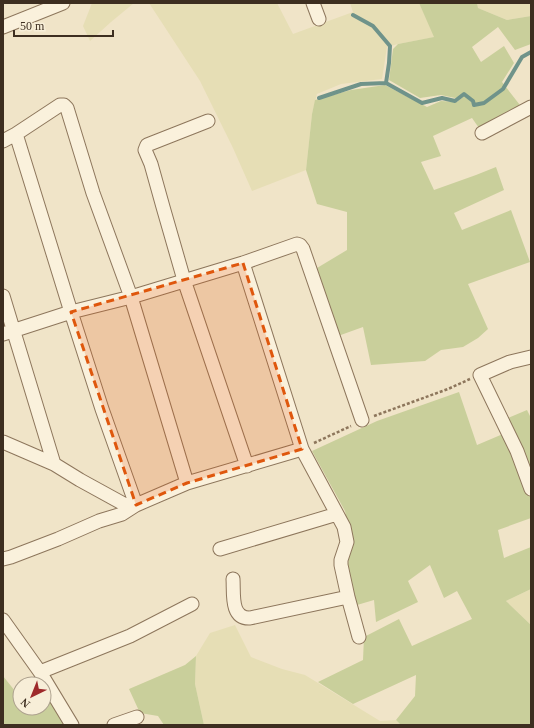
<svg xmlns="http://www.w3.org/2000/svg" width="534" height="728" viewBox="0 0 534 728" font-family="Georgia,serif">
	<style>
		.farmland { fill: #e6deb5 }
		.green { fill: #c9cf9b }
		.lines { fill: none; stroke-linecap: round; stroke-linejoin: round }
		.stream { stroke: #6f938a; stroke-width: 4 }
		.minor-casing { stroke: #8d765c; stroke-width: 15 }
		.path { stroke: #8d765c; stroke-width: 2.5; stroke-dasharray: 3 2; stroke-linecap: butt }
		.minor { stroke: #faf1dc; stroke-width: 13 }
		.marked { fill: #df570d; fill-opacity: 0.2; stroke: #df570d; stroke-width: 3; stroke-dasharray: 8 5; stroke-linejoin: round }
	</style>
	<rect width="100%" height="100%" fill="#f0e4c8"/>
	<!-- farmland -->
	<path class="farmland" d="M92 3H134L111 22 90 41 83 26Z
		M149 3H277L293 34 353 12 350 3H419L435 37 398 44 387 47 382 79 341 84 317 94 312 114 306 170 252 191 233 148 200 81Z
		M477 3H531V16L507 20 478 8Z
		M531 589V625L506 601Z
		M235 625 251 657 282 669 305 675 380 721 396 720 401 725H204L195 684 196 656 210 633Z"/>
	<!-- green -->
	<path class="green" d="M419 3H477L478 8 507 20 531 16V44L515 50 498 27 472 47 481 62 504 46 514 63 502 82 523 109 479 128 472 118 433 136 441 156 421 162 434 190 476 175 496 167 504 190 454 213 462 230 511 210 530 262 468 284 488 329 478 338 463 347 441 350 425 361 371 365 363 327 338 336 317 268 347 250V212L317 204 306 170 312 114 315 100 351 90 385 85 427 107 441 101 457 102 463 97 455 98 441 95 420 98 389 80 393 49 398 44 434 37Z
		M459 392 477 445 510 431 508 418 527 410 531 418V518L498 530 504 558 531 547V589L506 601 531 625V725H401L396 720 415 696 416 675 353 704 318 682 363 660 364 637 399 619 412 646 472 619 457 591 444 598 430 565 408 581 418 602 376 622 374 600 357 605 347 573 351 540 345 511 312 451 377 421Z
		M196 656 195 684 204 725H164L158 716 140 713 129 689 185 665Z
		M3 676 15 691 20 688V708H44V685L67 725H3Z"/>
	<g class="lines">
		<!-- stream -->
		<path class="stream" d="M353 15 373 26 390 46 389 63 386 83
			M319 98 361 84 386 83 422 103 442 98 455 101 464 94 473 101 474 105 484 103 503 89 522 57 531 52"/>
		<defs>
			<path id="minor" d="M313 3 319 19
				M3 27 63 3
				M208 121 147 145 145 150 151 164 163 207 184 280 247 466
				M482 133 531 107
				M16 134 60 105H64L67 108 93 193 131 297 187 483
				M3 141 16 134 71 312 102 409 136 505
				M3 296 54 464
				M3 334 71 312 131 297 243 263 297 244 300 245 303 249 362 420
				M531 357 510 362 480 375 517 451 531 489
				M3 442 54 464 80 480 131 508
				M220 549 337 514
				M3 559 11 557 58 539 99 521 122 514 136 505 187 483 302 449 243 263
				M233 579C234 593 230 619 250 618L348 597 341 565V560L347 542 344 527 302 449
				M348 597 359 637
				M3 620 40 672 130 636 192 604
				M40 672 72 725
				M114 725 137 717"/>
		</defs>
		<!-- minor casing -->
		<use href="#minor" class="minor-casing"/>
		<!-- path -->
		<path class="path" d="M374 416 448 389 470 379
			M314 443 351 426"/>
		<!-- minor -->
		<use href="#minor" class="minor"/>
	</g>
	<!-- marked area -->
	<path class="marked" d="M243 263 302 449 187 483 136 505 71 312Z"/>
	<!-- border -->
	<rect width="534" height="728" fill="none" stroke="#3d2e20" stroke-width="8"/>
	<!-- north arrow -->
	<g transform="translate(32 696) rotate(223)"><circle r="19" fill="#f7eed8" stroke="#ada18e"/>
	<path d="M0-3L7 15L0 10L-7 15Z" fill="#9e2a2b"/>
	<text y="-6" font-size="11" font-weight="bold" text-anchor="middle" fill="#3d2e20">N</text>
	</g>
	<!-- scale -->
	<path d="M14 30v6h99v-6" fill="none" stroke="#3d2e20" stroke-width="2"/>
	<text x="20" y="30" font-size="12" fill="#3d2e20" stroke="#f7eed8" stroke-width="3" paint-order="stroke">50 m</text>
</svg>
